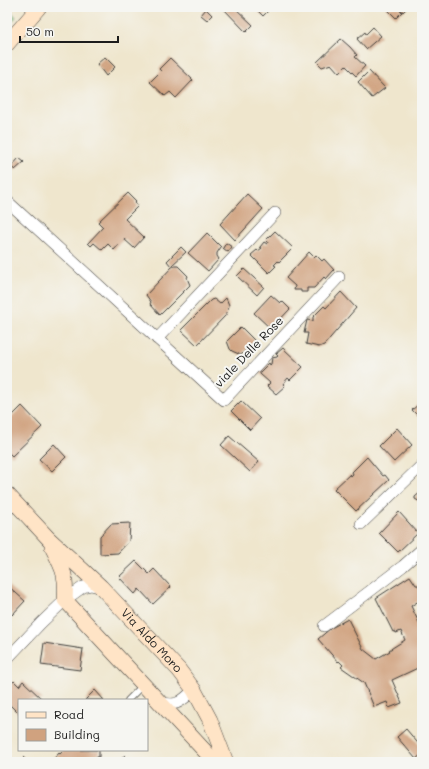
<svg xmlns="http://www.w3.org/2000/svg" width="429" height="769" viewBox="0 0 429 769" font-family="Mali,sans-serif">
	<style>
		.green { fill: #83ca85; stroke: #507350 }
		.building { fill: #d0a27f }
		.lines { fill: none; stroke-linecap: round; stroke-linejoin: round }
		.lane-casing { stroke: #3c3a37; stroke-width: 7 }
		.street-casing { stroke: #3c3a37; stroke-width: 12 }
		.secondary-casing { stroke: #3c3a37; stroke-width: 16 }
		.lane { stroke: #fff; stroke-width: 5.5 }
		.street { stroke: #fff; stroke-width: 11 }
		.secondary { stroke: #ffe4c6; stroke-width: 15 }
		.labels { text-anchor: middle; stroke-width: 4; stroke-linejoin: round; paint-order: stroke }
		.street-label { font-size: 12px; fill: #1c1c1c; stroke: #f6f6f2 }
	</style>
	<rect width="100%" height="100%" fill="#f6f6f2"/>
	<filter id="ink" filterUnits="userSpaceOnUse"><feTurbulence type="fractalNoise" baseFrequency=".025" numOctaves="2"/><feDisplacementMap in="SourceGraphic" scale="8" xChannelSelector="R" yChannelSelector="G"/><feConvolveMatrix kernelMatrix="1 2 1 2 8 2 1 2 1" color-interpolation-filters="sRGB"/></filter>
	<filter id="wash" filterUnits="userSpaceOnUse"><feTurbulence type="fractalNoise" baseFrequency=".012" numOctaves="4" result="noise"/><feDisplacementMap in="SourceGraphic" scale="16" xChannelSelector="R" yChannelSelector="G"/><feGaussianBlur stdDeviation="0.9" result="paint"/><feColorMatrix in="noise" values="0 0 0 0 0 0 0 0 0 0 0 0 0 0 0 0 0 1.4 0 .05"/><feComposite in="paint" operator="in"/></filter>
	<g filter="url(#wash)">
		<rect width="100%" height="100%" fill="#efe6cd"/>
		<!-- green -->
		<path class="green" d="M7 7 16 17 7 27Z"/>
		<g id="blocks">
			<!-- building -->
			<path class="building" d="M222 7H234L253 25 246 32Z
				M254 7H272L263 16Z
				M385 7H398L402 12 396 18Z
				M399 7H408L403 12Z
				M206 9 212 15 207 20 201 15Z
				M373 27 381 36 366 49 357 39 365 32 366 34Z
				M341 39 350 47 357 55 355 57 365 66 356 76 346 66 339 73 331 64 322 67 317 62Z
				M105 57 115 67 106 76 97 64Z
				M170 58 193 80 176 98 170 92 165 96 150 82 161 71 159 69Z
				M369 71 385 88 372 98 358 82Z
				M19 158 24 162 15 170 11 167Z
				M128 193 136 201 135 202 138 206 125 219 144 237 134 248 124 239 114 250 108 244 102 250 94 243 91 246 88 243 103 227 98 222Z
				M247 194 263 209 235 240 220 224Z
				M275 231 293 248 279 262 278 261 274 265 276 266 269 273 251 255 257 250 258 251 262 248 260 247 264 242 267 244 268 242 266 240Z
				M207 233 221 247 217 253V256L219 259 208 271 188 253Z
				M226 243 232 247 228 252 223 248Z
				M181 247 186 252 171 266 167 261Z
				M309 252 314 257 316 255 322 261 324 259 334 270 326 279 324 277 314 288H307V292H301V290H294L295 286 286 278Z
				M175 266H178L188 276 187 278 190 285 160 315 150 304 151 302 146 295 172 267Z
				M244 269 264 287 257 295 237 276Z
				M341 292 356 308 324 345 319 347 306 344 308 333H304L307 320 313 321V317L324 306 326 308Z
				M271 295 280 303 282 301 290 309 271 329 254 313Z
				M226 298 229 305 228 310 226 312V315L197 345 181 330 211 300 214 299 220 304Z
				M241 327 255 341 241 355 232 351 230 349 227 341Z
				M283 348 303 367 290 380 288 378 283 384 285 386 276 394 267 386 270 383 260 374V372L269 363 270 365 271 364 272 358 277 357 278 356 276 354Z
				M241 401 260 419 250 430 231 411Z
				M420 403 422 404V420L412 410Z
				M22 406 42 427 12 456 7 451V421Z
				M397 428 412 445 394 462 379 446Z
				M229 436 259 462 250 472 221 445Z
				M54 444 66 457 52 471 39 459Z
				M367 457 383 476 385 475 389 480 356 511 334 489 350 474 351 476 353 474 352 472Z
				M422 491V503L415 499V497Z
				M399 512 418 533 398 552 379 533Z
				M130 523 129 541 118 553 100 554V536L111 524Z
				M136 561 149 574 154 569 171 587 153 604 139 589 135 594 119 577Z
				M410 576 416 585H418L422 591V599L411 606 422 629V666L392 680 402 703 389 708 387 702 374 707 364 683 341 667 343 665 339 661 338 662 318 639 331 628 348 619 363 649 376 659 390 651 389 650 405 640 401 631 396 633 395 631 393 632 376 598Z
				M7 585 25 601 12 615 11 613 7 617Z
				M44 643 83 649 80 670 41 665Z
				M14 681 19 686 23 681 43 700H19V714L7 702V699L9 696 7 694V688Z
				M95 690 104 700H85Z
				M406 729 422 748V754L416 759 397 737Z
				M62 750H99V757H97L93 762H54L52 761 59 753 60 754 63 751Z
				M125 755 132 762H119Z
				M22 756 28 762H16Z"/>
		</g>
	</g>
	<g filter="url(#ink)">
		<use href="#blocks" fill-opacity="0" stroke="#3c3a37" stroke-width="1"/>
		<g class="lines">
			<defs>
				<path id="lane" d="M7 514 17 504
					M128 700 143 685"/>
				<path id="street" d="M7 201 224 400 339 277
					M157 339 275 213
					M361 524 422 465
					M324 626 403 566 422 549
					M7 659 41 623 65 600 83 587 91 585 101 587
					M159 702C178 707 180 702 194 690"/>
				<g id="secondary">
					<path d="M7 44 39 7"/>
					<path id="s1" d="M7 494 49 539 101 587 179 670 194 690 210 720 226 762"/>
					<path d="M52 547C63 569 67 575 65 600L215 762"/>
				</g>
			</defs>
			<!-- lane casing -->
			<use href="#lane" class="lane-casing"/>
			<!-- street casing -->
			<use href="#street" class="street-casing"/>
			<!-- secondary casing -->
			<use href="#secondary" class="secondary-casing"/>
			<!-- lane -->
			<use href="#lane" class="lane"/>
			<!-- street -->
			<use href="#street" class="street"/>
			<!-- secondary -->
			<use href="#secondary" class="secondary"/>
		</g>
	</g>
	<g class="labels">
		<!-- street labels -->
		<g class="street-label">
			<text transform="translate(249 352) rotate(-46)" y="4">viale Delle Rose</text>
			<text dy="4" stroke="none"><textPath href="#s1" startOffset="206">Via Aldo Moro</textPath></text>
		</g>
	</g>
	<!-- margin -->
	<rect width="429" height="769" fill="none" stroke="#f6f6f2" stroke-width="24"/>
	<!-- legend -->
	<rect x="18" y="699" width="130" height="52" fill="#f6f6f2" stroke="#9f9f9c"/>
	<rect x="26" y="712" width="20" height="6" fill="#ffe4c6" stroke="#9f9f9c"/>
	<text x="54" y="719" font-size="12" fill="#1c1c1c">Road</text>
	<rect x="26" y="729" width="20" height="12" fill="#d0a27f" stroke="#9f9f9c"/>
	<text x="54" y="739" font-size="12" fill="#1c1c1c">Building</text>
	<!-- scale -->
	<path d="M20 36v6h98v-6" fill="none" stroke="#1c1c1c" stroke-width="2"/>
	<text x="26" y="36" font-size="12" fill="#1c1c1c" stroke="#f6f6f2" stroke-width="3" paint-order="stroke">50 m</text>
</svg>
